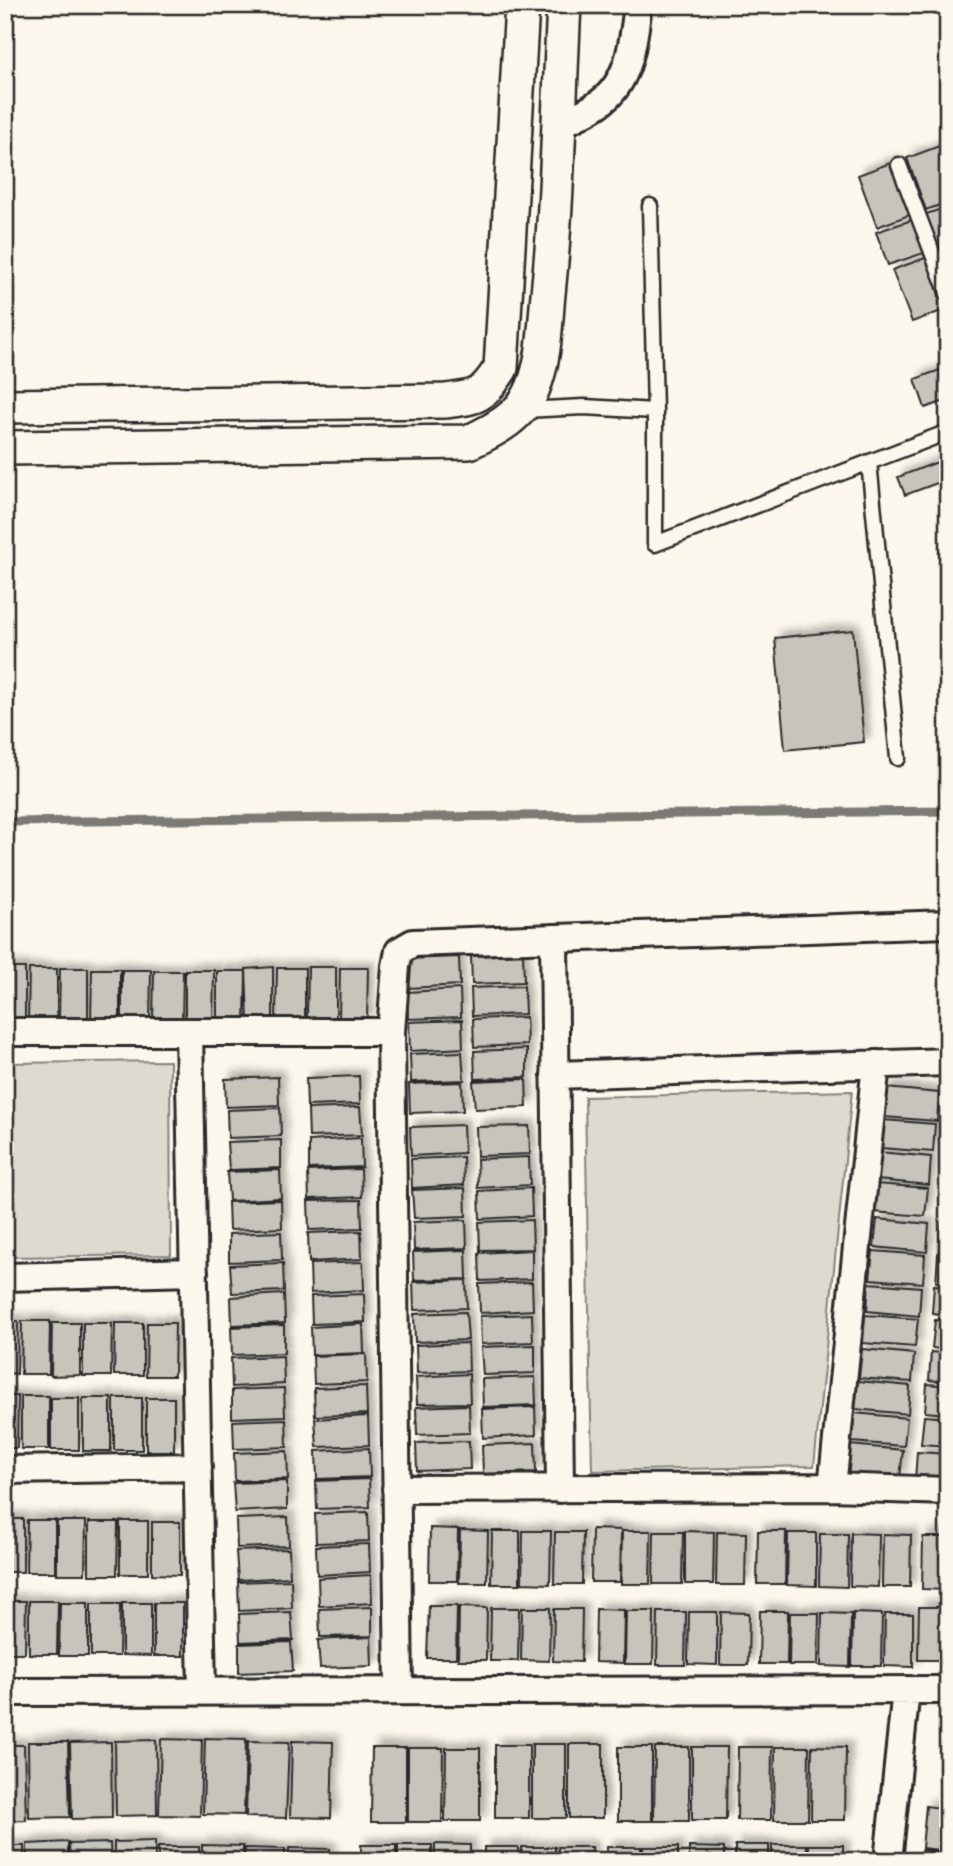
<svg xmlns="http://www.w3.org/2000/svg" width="953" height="1866" viewBox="0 0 953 1866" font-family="Dekko,sans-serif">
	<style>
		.green { fill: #dddad0; stroke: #84827e; stroke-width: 2 }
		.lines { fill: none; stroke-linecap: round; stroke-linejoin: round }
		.stream { stroke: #7b7a75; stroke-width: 9 }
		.building { fill: #c7c4bc; stroke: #2b2b2b; stroke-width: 2; filter: url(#shadow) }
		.service-casing { stroke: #2b2b2b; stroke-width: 19 }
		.minor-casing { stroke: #2b2b2b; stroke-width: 32 }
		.tertiary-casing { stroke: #2b2b2b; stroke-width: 38 }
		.service { stroke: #fbf7ec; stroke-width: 14 }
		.minor { stroke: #fbf7ec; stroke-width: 26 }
		.tertiary { stroke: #fbf7ec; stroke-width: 33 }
	</style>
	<defs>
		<filter id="shadow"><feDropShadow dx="6" dy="-6" stdDeviation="3.5" flood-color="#0004"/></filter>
	</defs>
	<rect width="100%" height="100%" fill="#fbf7ec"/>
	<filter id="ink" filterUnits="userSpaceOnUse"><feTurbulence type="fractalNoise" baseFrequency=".0143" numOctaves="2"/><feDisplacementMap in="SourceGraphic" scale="14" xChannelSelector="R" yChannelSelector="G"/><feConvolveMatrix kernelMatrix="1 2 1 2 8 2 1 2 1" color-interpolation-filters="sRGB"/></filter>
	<g filter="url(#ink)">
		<!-- green -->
		<path class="green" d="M170 1061 171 1255 5 1257V1063Z
			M852 1091 814 1466 592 1471 585 1097Z"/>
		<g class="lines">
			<!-- stream -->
			<path class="stream" d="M5 822 948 811"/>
		</g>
		<!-- building -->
		<path class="building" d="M942 145 948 160V202L926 210 907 158Z
			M893 162 912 214 877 227 858 175Z
			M948 207V244L938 247 926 214Z
			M912 220 924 253 888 265 876 232Z
			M948 250V280L938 253Z
			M928 257 947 309 912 322 892 270Z
			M948 367V400L925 408 915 379Z
			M948 458V479L905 495 898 477Z
			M853 630 864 742 785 750 775 638Z
			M523 954 524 982 472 984 471 956Z
			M459 957 460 985 408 988 406 959Z
			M273 967V1020L248 1021 246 969Z
			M308 967H336V1020H307Z
			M5 968H25V1021H5Z
			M60 968H88V1021H59Z
			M277 968H305V1020H276Z
			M340 968H368L367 1021 339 1020Z
			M29 969H57V1021H28Z
			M92 969H120V1021H91Z
			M122 970H151L150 1023H122Z
			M185 970H214L213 1023H185Z
			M154 971H183L182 1024H153Z
			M217 971H246L245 1024H217Z
			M524 986 525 1014 472 1016 471 988Z
			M460 989 461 1017 408 1019 407 992Z
			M526 1017 527 1045 474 1047 473 1019Z
			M462 1020 463 1048 410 1051 409 1022Z
			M527 1049V1077L475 1079 474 1051Z
			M462 1052 464 1080 411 1082 410 1054Z
			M359 1076 360 1104 307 1106 306 1078Z
			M278 1077 279 1105 226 1107 225 1079Z
			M526 1079 527 1107 475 1109 473 1081Z
			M462 1082 463 1111 410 1113 409 1084Z
			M886 1088 939 1093 937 1121 884 1117Z
			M360 1107 362 1135 309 1137 308 1109Z
			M280 1108 281 1136 228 1138 227 1110Z
			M883 1120 935 1124 933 1152 880 1148Z
			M463 1125 464 1153 411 1156 410 1127Z
			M529 1126 530 1154 477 1156 476 1127Z
			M361 1138 362 1167 309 1169V1141Z
			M281 1140V1168L229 1170 227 1142Z
			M879 1152 931 1157 929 1185 877 1180Z
			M463 1157 464 1185 412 1188 411 1159Z
			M529 1157 530 1185 478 1188 477 1159Z
			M361 1169 362 1197 309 1199 308 1171Z
			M280 1170 281 1198 229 1201 227 1172Z
			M875 1184 928 1188 925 1216 873 1212Z
			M465 1188 466 1216 414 1218 412 1190Z
			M531 1188 532 1216 480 1219 479 1191Z
			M946 1190H948V1218H943Z
			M281 1200 282 1228 229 1230 228 1202Z
			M361 1200 362 1228 309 1230 308 1201Z
			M877 1219 929 1224 927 1252 874 1247Z
			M466 1220 467 1248 414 1250 413 1222Z
			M532 1220 533 1249 480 1250 479 1222Z
			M942 1221 948 1222V1251L939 1250Z
			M361 1231 362 1259 309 1262 308 1233Z
			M281 1232 282 1260 229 1262V1234Z
			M466 1250 467 1279 414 1280 413 1252Z
			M532 1250V1279L480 1281 479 1253Z
			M873 1251 925 1255 923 1283 870 1279Z
			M938 1254 948 1255V1283L936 1282Z
			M363 1262 364 1290 311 1293 310 1264Z
			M283 1263 284 1291 232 1293 230 1265Z
			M466 1280 467 1308 414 1310 413 1282Z
			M532 1282 533 1310 480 1313 479 1284Z
			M869 1283 921 1287 919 1316 867 1311Z
			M934 1285 948 1286V1315L932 1313Z
			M284 1294 285 1323 232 1325 231 1297Z
			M364 1294 365 1322 312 1324 311 1296Z
			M466 1312 468 1340 415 1342 414 1314Z
			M532 1314 533 1342 481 1344 480 1316Z
			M865 1315 918 1319 915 1347 863 1343Z
			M935 1320 948 1321V1350L932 1348Z
			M5 1321H18L17 1374 5 1373Z
			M22 1321H50L49 1374H21Z
			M52 1323H80V1375L51 1376Z
			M83 1323H112L111 1376H83Z
			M115 1323H143V1375H114Z
			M147 1323H175L174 1376H146Z
			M363 1324 364 1353 312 1355 311 1327Z
			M284 1325V1353L232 1355 231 1327Z
			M468 1343 469 1371 417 1373 416 1345Z
			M535 1345V1373L483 1375 481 1347Z
			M862 1349 914 1354 912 1382 859 1378Z
			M931 1352 948 1354V1382L929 1380Z
			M366 1354 367 1382 314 1384 313 1356Z
			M283 1356 284 1384 232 1387 231 1358Z
			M469 1374 470 1403 417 1404 416 1377Z
			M535 1377 536 1405 483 1407 482 1379Z
			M858 1381 910 1386 908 1414 855 1409Z
			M927 1384 948 1386V1414L925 1412Z
			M366 1386 367 1414 315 1416 314 1388Z
			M284 1388 285 1416 232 1418V1390Z
			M5 1396H18L17 1448H5Z
			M21 1396H49V1449H21Z
			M51 1398H79V1450H51Z
			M83 1398H111V1451H83Z
			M114 1398H142V1450H114Z
			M146 1398H174V1451H146Z
			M469 1405 470 1433 417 1435 416 1407Z
			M535 1407 536 1435 483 1438 482 1409Z
			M854 1413 907 1418 904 1446 852 1442Z
			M368 1416 369 1445 317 1447 315 1419Z
			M924 1416 948 1418V1446L921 1444Z
			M286 1419 287 1447 234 1449 233 1421Z
			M469 1441 470 1469 417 1471 416 1443Z
			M535 1443 536 1472 483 1474 482 1445Z
			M850 1445 903 1450 900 1478 847 1473Z
			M369 1448 370 1477 317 1479 316 1451Z
			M287 1451 288 1479 235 1481 234 1453Z
			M917 1452 948 1454V1483L915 1480Z
			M369 1479 370 1507 317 1509 316 1481Z
			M287 1481V1509L235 1512 233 1483Z
			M368 1512 369 1541 316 1543 315 1514Z
			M288 1517 289 1546 237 1548 236 1519Z
			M5 1519H23V1572H5Z
			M27 1520H55V1572H26Z
			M57 1521H86L85 1574H57Z
			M120 1521H148V1574H120Z
			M89 1522H118L117 1575H89Z
			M152 1522H180V1575L152 1574Z
			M430 1528 458 1529 457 1581H429Z
			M592 1529 621 1530 620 1582H591Z
			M460 1530 488 1531 487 1583H459Z
			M492 1531H520V1584H491Z
			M523 1531H551L550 1584 522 1583Z
			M622 1531H651L650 1584H621Z
			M685 1531 714 1532 713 1584H685Z
			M758 1531H786L785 1584H757Z
			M555 1532H583L582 1584H554Z
			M654 1532H683L682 1584H653Z
			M717 1532 746 1533 745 1585H716Z
			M788 1533H816V1586L787 1585Z
			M851 1533 879 1534 878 1587 850 1586Z
			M820 1534H848L847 1587 819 1586Z
			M883 1534 911 1535 910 1587H882Z
			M923 1537H948V1590L922 1589Z
			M369 1544 370 1572 317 1575 316 1546Z
			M289 1549 290 1577 238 1580 236 1551Z
			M371 1575 372 1603 319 1606 318 1578Z
			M291 1580 292 1608 239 1611 238 1582Z
			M5 1601H26L25 1653H5Z
			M29 1601H58L57 1654H29Z
			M60 1603H88V1656H59Z
			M122 1603H151V1656L122 1655Z
			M154 1603H183V1656H154Z
			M91 1604H120L119 1656H91Z
			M429 1606H457L456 1658H427Z
			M372 1607V1636L320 1637 319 1609Z
			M459 1607 487 1608 486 1660H458Z
			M919 1607H948L946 1660H918Z
			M491 1608H519L518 1661H490Z
			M522 1608H550L549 1661 521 1660Z
			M554 1609H582L581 1662 553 1661Z
			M596 1609 624 1610 623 1663 595 1662Z
			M626 1611H654L653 1664H625Z
			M760 1611H788L787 1664H759Z
			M291 1612 293 1640 240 1642 239 1614Z
			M658 1612H686L685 1665H657Z
			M689 1612H717V1665L688 1664Z
			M721 1612 749 1613 748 1665H720Z
			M790 1613H819L818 1665H789Z
			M822 1613 851 1614 850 1667 821 1666Z
			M853 1613 882 1614 881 1666H852Z
			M885 1614H913V1667L884 1666Z
			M371 1637 372 1666 320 1668 318 1640Z
			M291 1642 293 1671 239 1673V1644Z
			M205 1738 246 1739 244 1815 203 1814Z
			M161 1739 202 1740 200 1816 159 1815Z
			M156 1740 157 1815 116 1816 115 1741Z
			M248 1741 289 1742 286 1818 246 1817Z
			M292 1741 333 1742 331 1818 290 1817Z
			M28 1742H68L70 1817 29 1818Z
			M111 1742 112 1818 72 1819 70 1743Z
			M532 1744H566V1818H532Z
			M569 1744H603V1818H569Z
			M5 1745H24L26 1820 5 1821Z
			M495 1745H529V1818H495Z
			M812 1746 846 1747 845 1820H811Z
			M618 1747H652V1821H618Z
			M655 1747H689V1821H654Z
			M692 1747H727L726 1820H692Z
			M738 1747H772L771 1820H737Z
			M775 1747H809L808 1820H774Z
			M372 1748H406V1822H371Z
			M408 1748H443L442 1822H408Z
			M446 1748H480V1821H445Z
			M926 1806 948 1809V1851L922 1848Z
			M155 1841V1861H114V1842Z
			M68 1842V1861H27V1844Z
			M110 1843 111 1861H70L69 1844Z
			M435 1844 470 1845V1861H435Z
			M202 1845 243 1846V1861H202Z
			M361 1845H396V1861H361Z
			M398 1845H432V1861H398Z
			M735 1845H769V1861H735Z
			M772 1845H807L806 1861H772Z
			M809 1845H843V1861H809Z
			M5 1846H24V1861H5Z
			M158 1847H199V1861H158Z
			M484 1847H518V1861H484Z
			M521 1847H555V1861H521Z
			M558 1847H592V1861H558Z
			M607 1847H641V1861H606Z
			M643 1847H678V1861H643Z
			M689 1847 724 1848V1861H689Z
			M245 1848 285 1849V1861H244Z
			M289 1848 330 1849V1861H289Z
			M921 1850 948 1853V1861H920Z"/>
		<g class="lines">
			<defs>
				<path id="service" d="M899 165 948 294
					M650 206 655 411V544L948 432
					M524 410 584 407 655 411
					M869 462 898 758"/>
				<path id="minor" d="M558 126C571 119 585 113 597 105 631 83 633 41 638 5
					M554 938 560 1489
					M5 1032H391
					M189 1032 202 1691
					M555 1075 948 1062
					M5 1277 194 1272
					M5 1470 198 1467
					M832 1487 876 1064
					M396 1489 832 1487 948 1491
					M399 1691 391 1032 396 966 399 951 413 943 948 924
					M5 1692 948 1690
					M888 1861 906 1690"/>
				<path id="tertiary" d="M5 406 445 401C478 397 482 397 501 368L522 5
					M5 448 469 442C495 430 522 416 533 388 545 359 545 325 548 294 558 198 559 101 564 5"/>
			</defs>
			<!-- service casing -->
			<use href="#service" class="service-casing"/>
			<!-- minor casing -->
			<use href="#minor" class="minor-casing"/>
			<!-- tertiary casing -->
			<use href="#tertiary" class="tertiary-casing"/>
			<!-- service -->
			<use href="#service" class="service"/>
			<!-- minor -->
			<use href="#minor" class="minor"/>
			<!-- tertiary -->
			<use href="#tertiary" class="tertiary"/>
		</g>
	</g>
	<!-- margin -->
	<rect width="953" height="1866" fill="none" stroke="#fbf7ec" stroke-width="28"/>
	<rect x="14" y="14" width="925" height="1838" fill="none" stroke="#2b2b2b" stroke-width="2.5" filter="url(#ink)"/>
</svg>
